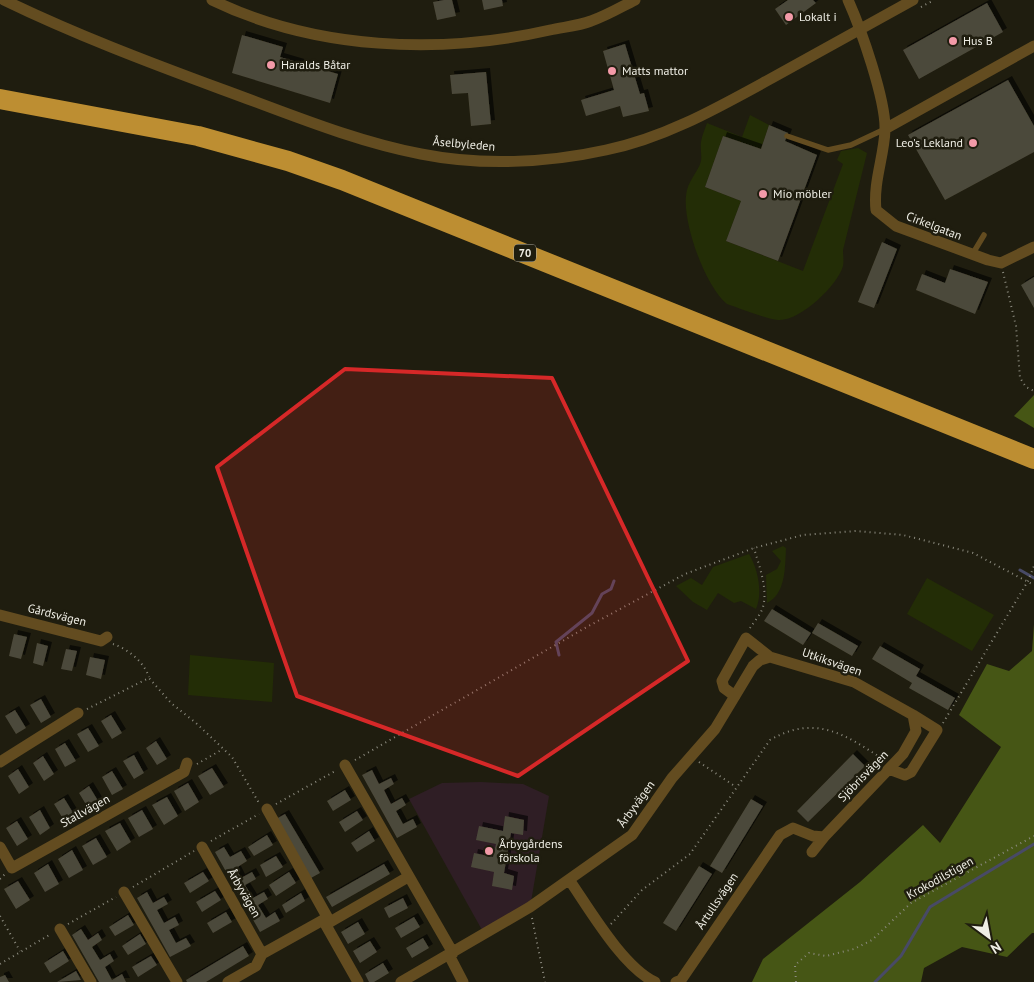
<svg xmlns="http://www.w3.org/2000/svg" width="1034" height="982" viewBox="0 0 1034 982" font-family="'PT Sans',sans-serif">
	<style>
		.education { fill: #2f1e25 }
		.green { fill: #232d06 }
		.forest { fill: #465615 }
		.lines { fill: none; stroke-linecap: round; stroke-linejoin: round }
		.stream { stroke: #484a66; stroke-width: 3 }
		.building { fill: #4c493a; filter: url(#shadow) }
		.path { stroke: #8c8b7f; stroke-width: 2; stroke-dasharray: 1 4; stroke-linecap: butt }
		.lane { stroke: #634c20; stroke-width: 5.5 }
		.street { stroke: #634c20; stroke-width: 11 }
		.highway { stroke: #bd8e32; stroke-width: 20 }
		.marked { fill: #d62828; fill-opacity: 0.2; stroke: #d62828; stroke-width: 4; stroke-linejoin: round }
		.poi-dot { fill: #f39aa8; stroke: #1f1d0f; stroke-width: 2 }
		.labels { text-anchor: middle; stroke-width: 5; stroke-linejoin: round; paint-order: stroke }
		.shield { fill: #1f1d0f; stroke: #b1afa5; stroke-width: 1 }
		.shield-label { font-size: 11px; font-weight: bold; fill: #efeee5 }
		.poi-label { font-size: 12px; fill: #efeee5; stroke: #1f1d0f; text-anchor: start }
		.street-label { font-size: 12px; fill: #efeee5; stroke: #1f1d0f }
	</style>
	<defs>
		<filter id="shadow"><feDropShadow dx="4" dy="-4" stdDeviation="0" flood-color="#0009"/></filter>
	</defs>
	<rect width="100%" height="100%" fill="#1f1d0f"/>
	<!-- education -->
	<path class="education" d="M481 782 523 784 549 796 531 902 482 930 409 799 442 783Z"/>
	<!-- green -->
	<path class="green" d="M750 115 769 125 761 149 723 136 705 187 741 201 726 241 803 271 843 164 837 160 841 151 858 148 867 153 843 250C843 255 844 261 843 266 838 285 801 320 780 320 769 320 739 308 727 304 705 286 683 224 686 196 687 181 699 171 701 161 702 155 700 148 701 142 702 135 705 129 707 123L742 137Z
		M783 546 786 548C785 567 786 594 767 603L766 575 777 569 781 561 772 551Z
		M749 554C758 569 763 593 756 609L741 601 734 603 718 593 707 610 693 602 676 586 691 578 702 585 713 567Z
		M927 578 994 615 972 651 907 614Z
		M190 655 274 663 272 702 188 695Z"/>
	<!-- forest -->
	<path class="forest" d="M1034 395V428L1014 416Z
		M1034 624V933H1032L1007 957 962 947 924 968 921 982H752L763 959 860 882 923 825 940 843 1001 747 959 715 987 664 1009 671 1032 651Z"/>
	<g class="lines">
		<!-- stream -->
		<path class="stream" d="M1020 570 1034 578
			M559 655 556 642 592 613 602 594 611 589 614 581
			M875 982 901 956 930 907 1034 844"/>
	</g>
	<!-- building -->
	<path class="building" d="M444 0H452L456 16 437 20 433 2Z
		M482 0H502L503 6 484 10Z
		M788 0H813L816 3 786 25 775 9Z
		M987 3 1003 32 919 79 903 50Z
		M242 35 283 47 280 57 338 74 330 103 232 73Z
		M625 44 640 94 644 93 649 111 623 117 620 106 586 116 581 100 614 90 603 51Z
		M486 72 491 124 471 126 468 93 452 94 450 75Z
		M1008 80 1034 126V152L945 200 908 135Z
		M769 125 788 133 785 141 817 155 778 261 726 241 741 201 705 187 723 136 761 149Z
		M882 242 897 249 874 308 858 302Z
		M950 269 988 282 975 314 916 290 922 274 945 283Z
		M1034 277V308L1021 285Z
		M772 609 811 633 803 645 764 621Z
		M818 623 858 646 852 656 812 633Z
		M14 634 27 637 21 659 9 656Z
		M37 643 48 646 43 666 33 663Z
		M880 646 920 669 916 676 955 698 948 710 909 688 912 683 872 659Z
		M66 649 77 651 72 671 61 669Z
		M90 657 105 660 101 679 86 675Z
		M41 699 51 717 41 723 30 705Z
		M15 710 26 728 16 734 5 716Z
		M111 715 122 733 112 739 101 721Z
		M88 728 99 746 88 752 77 734Z
		M156 741 167 759 157 765 146 748Z
		M65 743 76 761 65 767 55 749Z
		M853 754 865 766 808 822 797 811Z
		M134 755 144 773 134 779 123 761Z
		M43 756 54 774 44 781 33 763Z
		M212 768 224 787 210 795 198 776Z
		M18 769 29 787 19 794 8 776Z
		M372 770 379 784 391 778 394 784 384 790 391 804 402 798 406 805 396 811 403 824 413 819 417 827 397 838 362 775Z
		M112 771 123 789 112 795 102 777Z
		M188 783 199 802 185 811 174 791Z
		M89 786 100 804 90 811 79 793Z
		M345 790 351 800 333 811 327 801Z
		M167 797 178 816 164 825 152 805Z
		M64 798 75 816 65 822 54 804Z
		M751 799 763 806 722 873 710 866Z
		M40 810 50 828 40 835 29 817Z
		M142 810 153 829 139 837 128 818Z
		M357 811 363 820 345 832 339 822Z
		M285 814 320 873 311 878 276 819Z
		M505 816 524 820 523 835 511 833 504 873 514 876 512 890 492 886 494 872 471 867 474 853 493 857 496 844 476 840 479 826 503 831Z
		M17 821 28 839 17 846 6 828Z
		M120 823 131 842 117 851 105 831Z
		M369 831 375 841 357 852 351 843Z
		M267 835 273 845 254 856 248 847Z
		M96 838 107 857 93 865 82 846Z
		M224 847 230 857 241 851 247 861 236 868 241 878 252 872 256 879 245 885 253 898 264 892 268 899 258 905 266 918 275 912 280 921 260 932 215 852Z
		M72 850 83 870 69 878 58 859Z
		M276 856 283 867 266 877 260 865Z
		M48 864 59 884 45 892 34 873Z
		M384 864 390 874 332 907 326 897Z
		M699 866 712 874 676 931 663 923Z
		M203 872 209 881 190 893 184 883Z
		M289 872 296 883 276 896 269 885Z
		M18 881 30 900 16 909 4 889Z
		M215 891 221 900 202 912 196 902Z
		M147 892 153 903 164 897 168 904 157 910 164 923 175 917 179 925 169 930 176 943 186 938 191 946 170 957 137 898Z
		M301 893 305 901 286 913 282 905Z
		M403 898 408 908 389 918 384 908Z
		M226 912 232 922 213 933 207 923Z
		M128 915 134 925 115 936 109 927Z
		M414 917 420 927 401 938 395 928Z
		M358 922 365 934 348 944 341 932Z
		M81 929 88 940 98 933 102 940 92 947 100 960 110 954 114 961 105 967 112 980 122 974 126 982H99L72 935Z
		M140 934 146 944 128 955 122 946Z
		M423 938 429 948 412 958 406 948Z
		M370 941 377 952 360 963 353 951Z
		M243 946 249 956 206 982H187L186 980Z
		M63 951 69 961 50 973 44 963Z
		M151 956 157 965 138 977 132 967Z
		M383 963 389 973 374 982H369L365 974Z
		M76 971 81 980 57 982Z
		M5 975 9 982H0V977Z"/>
	<g class="lines">
		<!-- path -->
		<path class="path" d="M921 7 934 0
			M1003 272 1016 326 1020 378 1026 387 1034 391
			M750 628C754 622 761 614 763 607 768 588 759 566 754 548
			M113 644C128 649 144 662 149 677
			M87 709 149 678 171 703 196 723 232 757 259 803
			M943 723 1028 581 1034 566
			M355 760 585 628 685 574 754 548 803 535 856 531 903 535 973 553 1034 585
			M699 762 736 787
			M197 764 223 749
			M276 804 337 770
			M211 841 259 814
			M0 879 5 874
			M133 887 194 851
			M0 916 20 951
			M532 918 545 982
			M68 924 116 897
			M611 924 642 890 690 854 770 740C815 714 845 734 884 760
			M0 964 51 934
			M796 982 795 965 809 953 826 956 854 949 872 940 911 903 1034 836"/>
		<!-- lane -->
		<path class="lane" d="M787 136 828 150 851 145 885 129
			M972 255 984 235"/>
		<!-- street -->
		<path class="street" d="M4 0C74 34 148 62 221 89 287 113 353 141 421 154 481 166 547 163 606 150 665 138 719 107 772 78 819 52 866 26 913 0
			M212 0C315 50 440 55 550 30 563 27 578 26 591 21 606 16 621 7 635 0
			M848 0C861 29 886 100 885 130 884 157 873 182 876 210L896 226 988 260 1001 263 1034 247
			M885 129 1034 46
			M0 615 101 641 107 637
			M735 696 724 688 722 681 746 638 770 657
			M0 762 78 713
			M345 765 453 953
			M889 769 905 775 911 772 937 730 913 715
			M267 809 330 922 408 877
			M0 847 12 868 184 772 187 763
			M202 847 262 954 256 966 228 982
			M812 852 824 837
			M570 881C590 910 623 967 655 982
			M124 892 177 982
			M60 929 91 982
			M262 954 323 920 358 982
			M449 955 463 982
			M401 982 530 907 632 835 672 778 715 729 753 666 760 660 770 657 854 682 913 715 916 731 903 754 824 837 813 836 793 828 780 835 681 980 676 982"/>
		<!-- highway -->
		<path class="highway" d="M0 99 198 136 288 161 342 180 1034 459"/>
	</g>
	<!-- marked area -->
	<path class="marked" d="M345 369 552 378 688 661 518 776 297 696 217 467Z"/>
	<!-- markers -->
	<g class="poi-dot">
		<circle cx="789" cy="17" r="5"/>
		<circle cx="953" cy="41" r="5"/>
		<circle cx="271" cy="65" r="5"/>
		<circle cx="612" cy="71" r="5"/>
		<circle cx="973" cy="143" r="5"/>
		<circle cx="763" cy="194" r="5"/>
		<circle cx="489" cy="851" r="5"/>
	</g>
	<g class="labels">
		<!-- shield labels -->
		<rect class="shield" x="514" y="244.5" width="22" height="17" rx="4"/>
		<g class="shield-label">
			<text x="525" y="257">70</text>
		</g>
		<!-- poi labels -->
		<g class="poi-label">
			<text x="799" y="21">Lokalt i</text>
			<text x="963" y="45">Hus B</text>
			<text x="281" y="69">Haralds Båtar</text>
			<text x="622" y="75">Matts mattor</text>
			<text x="963" y="147" text-anchor="end">Leo's Lekland</text>
			<text x="773" y="198">Mio möbler</text>
			<text x="499" y="848">Årbygårdens<tspan x="499" dy="14">förskola</tspan></text>
		</g>
		<!-- street labels -->
		<g class="street-label">
			<text transform="translate(464 144) rotate(5)" y="4">Åselbyleden</text>
			<text transform="translate(934 226) rotate(21)" y="4">Cirkelgatan</text>
			<text transform="translate(57 615) rotate(14)" y="4">Gårdsvägen</text>
			<text transform="translate(832 662) rotate(19)" y="4">Utkiksvägen</text>
			<text transform="translate(863 776) rotate(-46)" y="4">Sjöbrisvägen</text>
			<text transform="translate(636 804) rotate(-54)" y="4">Årbyvägen</text>
			<text transform="translate(85 811) rotate(-29)" y="4">Stallvägen</text>
			<text transform="translate(940 878) rotate(-29)" y="4">Krokodilstigen</text>
			<text transform="translate(244 893) rotate(60)" y="4">Årbyvägen</text>
			<text transform="translate(717 901) rotate(-56)" y="4">Årtullsvägen</text>
		</g>
	</g>
	<!-- north arrow -->
	<g transform="translate(989 937) rotate(148)" stroke="#1f1d0f" stroke-width="4" paint-order="stroke">
	<path d="M0-4L9 19L0 12L-9 19Z" fill="#efeee5"/>
	<text y="-8" font-size="14" font-weight="bold" text-anchor="middle" fill="#efeee5">N</text>
	</g>
</svg>
